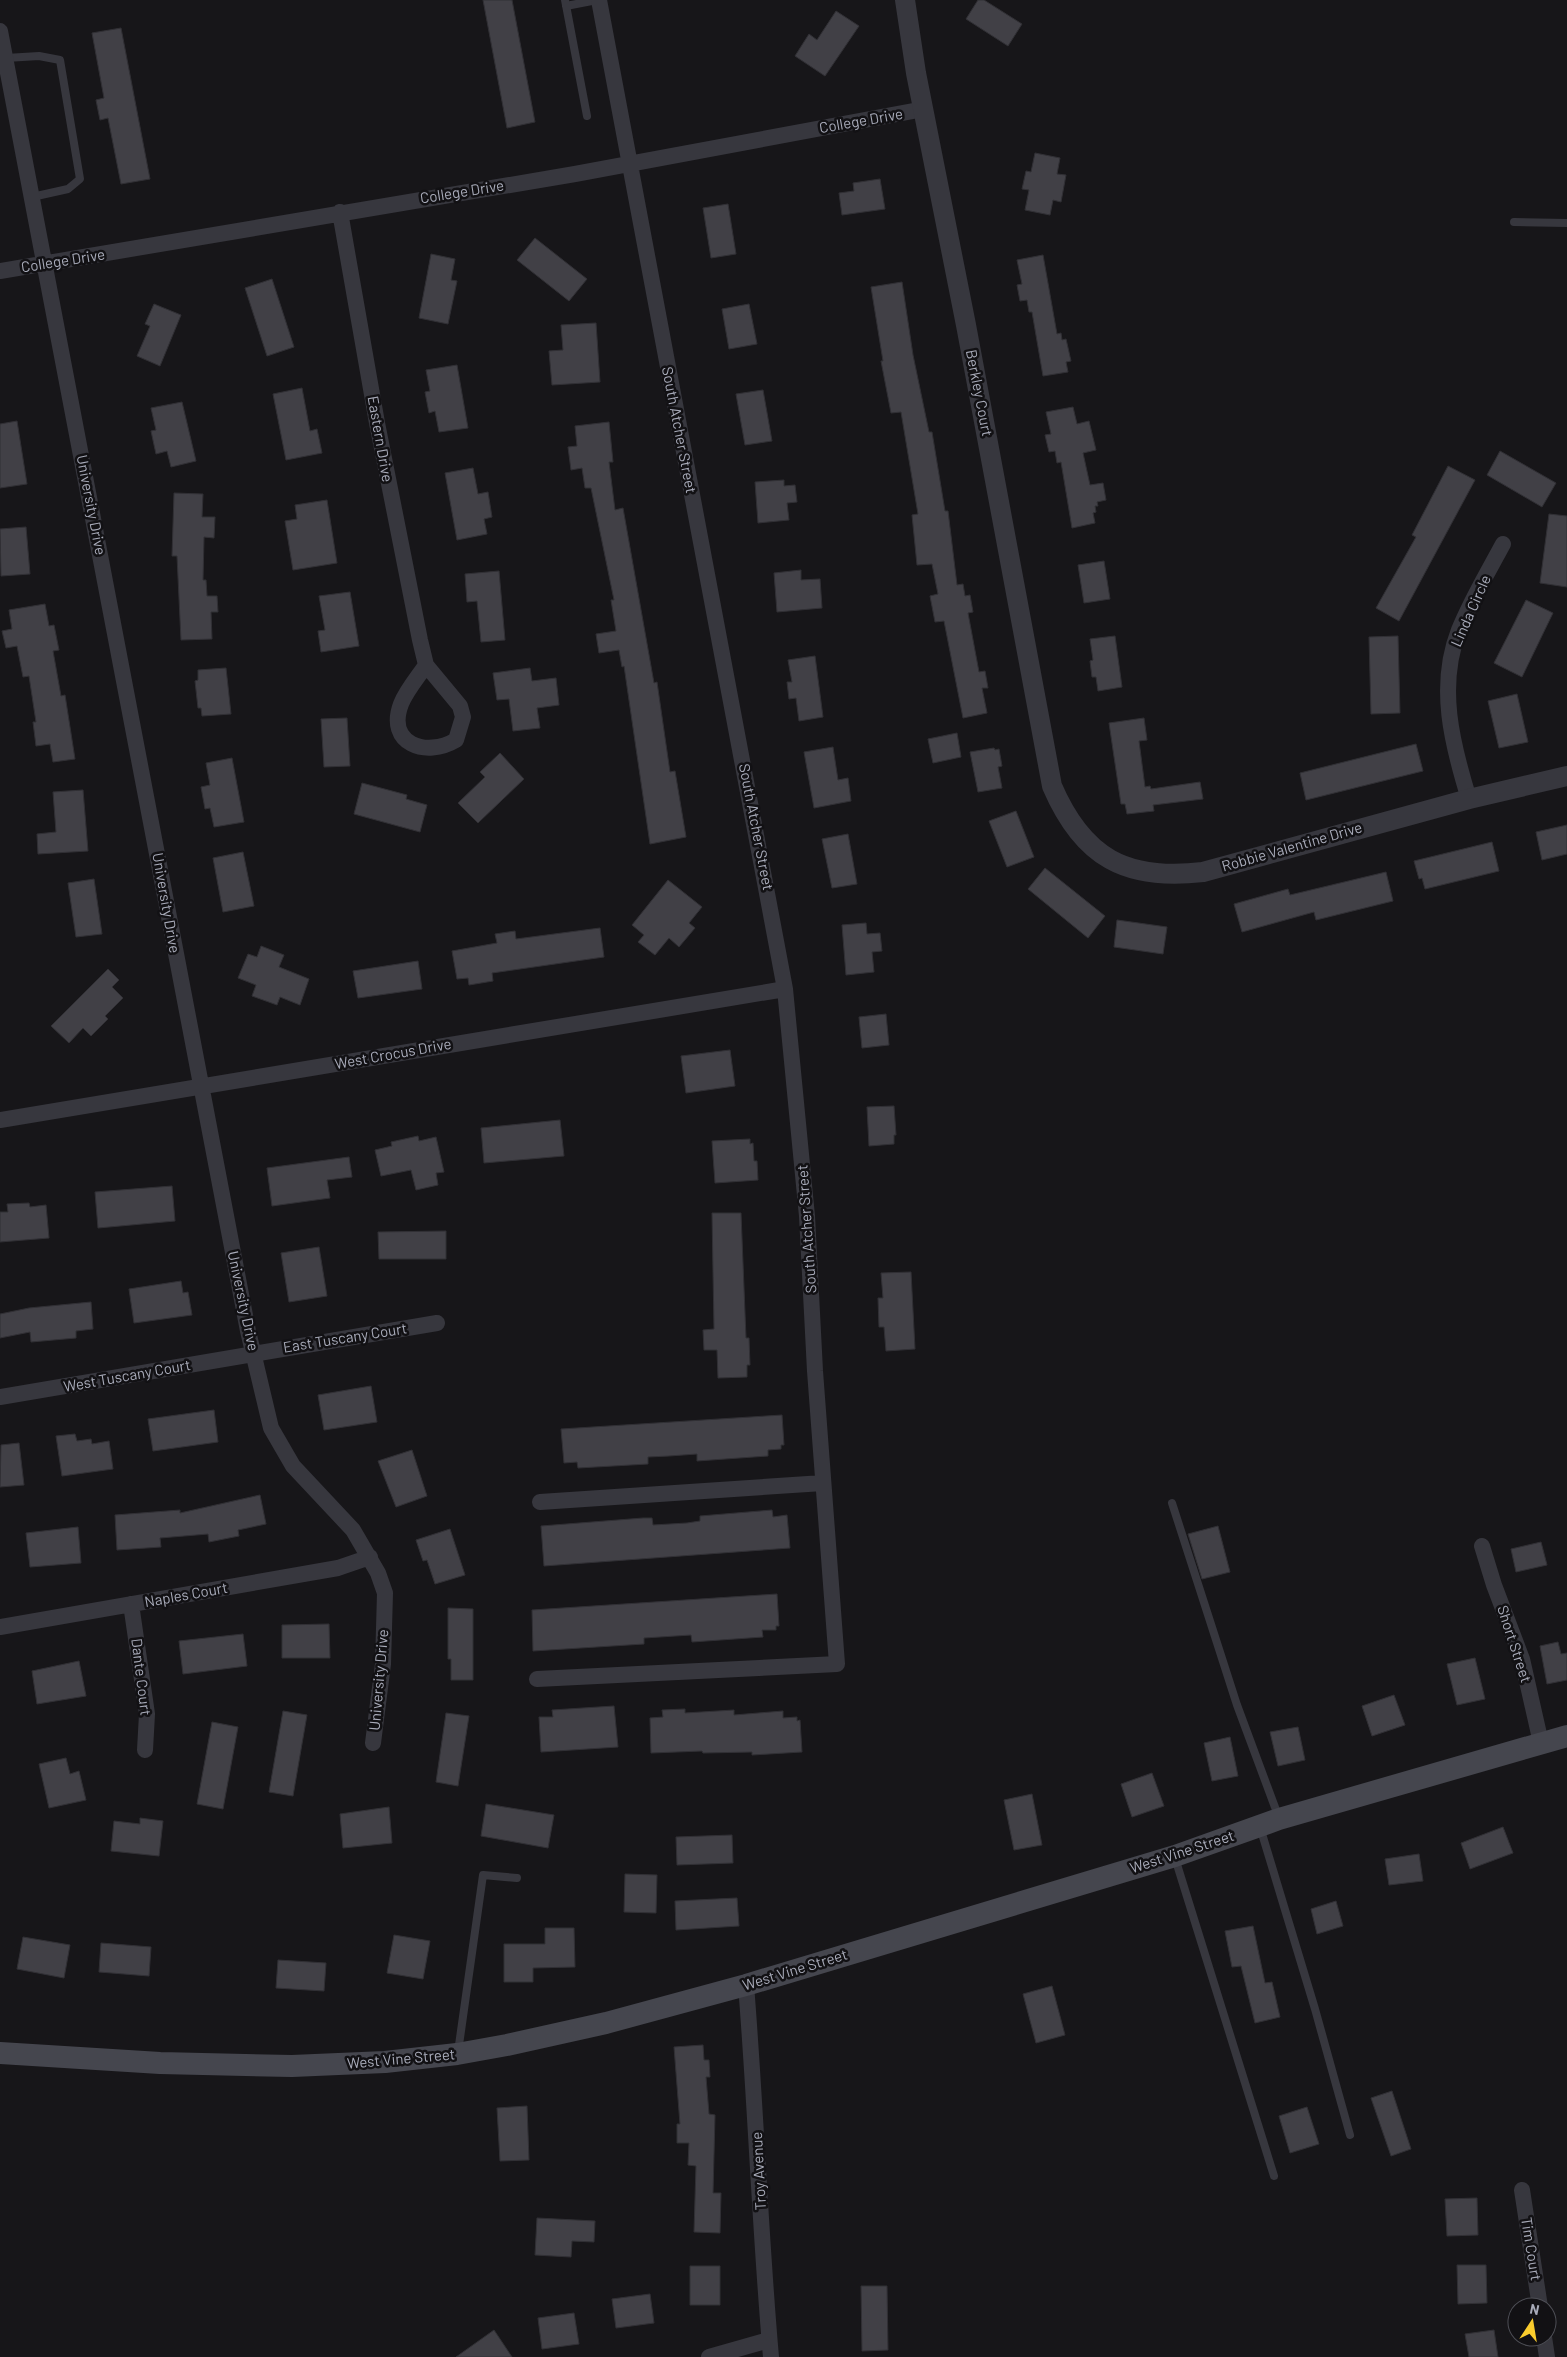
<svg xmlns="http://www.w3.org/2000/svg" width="1567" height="2357" viewBox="0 0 1567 2357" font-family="Barlow,sans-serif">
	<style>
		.building { fill: #414046; stroke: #313035 }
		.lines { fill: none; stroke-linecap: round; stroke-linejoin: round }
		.service { stroke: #37373e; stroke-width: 8 }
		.minor { stroke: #37373e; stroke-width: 16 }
		.tertiary { stroke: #37373e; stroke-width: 20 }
		.secondary { stroke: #45464e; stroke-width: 22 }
		.labels { text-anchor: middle; stroke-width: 5; stroke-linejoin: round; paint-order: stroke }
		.street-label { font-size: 15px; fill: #a8abb9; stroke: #121114 }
	</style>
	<rect width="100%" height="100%" fill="#171619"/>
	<!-- building -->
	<path class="building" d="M483 0H512L535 122 507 128Z
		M978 0H984L1022 24 1008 46 966 19Z
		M836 11 859 26 825 76 795 56 809 34 817 40Z
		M121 28 150 179 121 184 108 118 100 120 96 100 104 98 92 33Z
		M1035 153 1060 158 1057 174 1066 175 1061 202 1053 200 1050 215 1025 210 1029 190 1022 189 1026 171 1031 172Z
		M880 179 885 209 842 215 839 193 854 191 853 183Z
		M728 204 736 254 711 258 703 208Z
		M535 238 587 279 569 301 517 260Z
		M431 254 455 259 451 280 457 281 448 324 419 318Z
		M1043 255 1057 334 1061 333 1062 340 1066 339 1071 361 1066 362 1068 372 1043 376 1032 312H1029L1027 300 1020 301 1017 285 1022 284 1017 260Z
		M272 279 294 347 267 356 245 288Z
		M902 282 913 355 929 432H932L945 511H948L957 585 963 584 965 596 970 595 973 612 968 613 979 672 985 671 988 688H982L987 713 963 718 944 621 935 622 930 596 938 594 932 564 917 565 912 515 918 514 901 412 891 413 881 361H883L871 287Z
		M154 304 181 315 160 366 137 356 150 326 145 324Z
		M749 304 757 344 729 349 722 309Z
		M596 323 600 382 552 385 549 351 563 350 561 325Z
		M457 365 468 428 439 432 435 411 429 413 425 392 430 391 426 370Z
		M302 388 310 431 317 429 322 453 286 460 273 394Z
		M763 390 772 441 745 445 736 394Z
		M182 402 196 461 171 467 167 451 156 454 151 431 156 430 151 408Z
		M1073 407 1077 424 1089 421 1096 450 1083 453 1090 485 1103 483 1106 500 1097 502 1098 506H1095L1096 512 1093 513 1095 523 1072 528 1061 462 1057 463 1055 451 1049 452 1045 435 1051 434 1046 412Z
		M17 421 27 484 0 488V424Z
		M609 422 613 462H609L615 510 623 508 654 683 657 682 670 772 675 771 686 837 650 844 624 666 622 667 619 650 599 653 596 634 616 631 611 600H614L591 488H585L582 468 571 470 568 447 577 446 575 426Z
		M1500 451 1556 483 1542 507 1487 475Z
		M1448 466 1475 480 1399 621 1376 608 1416 537 1412 535Z
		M473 468 478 494 488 492 492 517 484 519 487 534 457 540 445 473Z
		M784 480V486L795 485 797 502 787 503 789 520 758 523 755 482Z
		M174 493 203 494 202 517H215L214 538 204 537 203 580H206L207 596H217L218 612H211L212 639 181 640 177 556H172Z
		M327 500 337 563 293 570 285 521 297 519 295 505Z
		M1549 514 1567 516V587L1540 583Z
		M26 527 30 574 1 576 0 529Z
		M1104 561 1110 599 1084 603 1078 565Z
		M801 570V580L820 579 822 608 777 612 774 573Z
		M499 571 505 640 481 642 477 601 467 602 465 574Z
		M350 592 359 646 321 652 318 631 325 630 319 596Z
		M1526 600 1553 613 1522 677 1494 663Z
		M45 604 49 626 54 625 59 650 53 651 61 696 65 695 75 759 53 762 50 744 36 746 33 722H36L29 676 23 677 17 646 6 648 2 631 12 629 9 610Z
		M1115 636 1122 687 1098 691 1096 677H1092L1090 661 1093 660 1090 639Z
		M1398 636 1400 713 1371 714 1369 637Z
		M815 656 823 717 799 721 796 698 789 699 787 682H792L788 660Z
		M226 668 231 714 202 716 201 708H198L195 681 198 680V670Z
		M530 668 532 681 556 678 559 705 537 708 540 728 513 731 509 699 497 700 493 673Z
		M1517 694 1528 742 1499 748 1488 701Z
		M347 718 350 766 324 767 321 719Z
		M1144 718 1147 740 1139 741 1145 787 1150 786 1151 789 1200 782 1203 799 1153 805 1154 811 1127 814 1125 804H1121L1109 723Z
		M957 733 961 757 933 763 928 739Z
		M1416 744 1423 771 1306 800 1300 773Z
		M833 747 838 780 848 778 851 801 814 808 804 752Z
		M994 748 995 750 999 749 1002 766 998 767 1002 788 978 792 970 752Z
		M500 753 524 779 478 823 458 803 485 777 480 772Z
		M232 758 244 822 214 827 210 808 205 809 201 787 210 785 206 763Z
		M362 783 407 795 406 799 427 805 420 832 354 814Z
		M83 790 88 851 38 854 37 834 56 832 53 792Z
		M1016 811 1034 857 1007 867 989 821Z
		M1567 825V854L1542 860 1536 832Z
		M848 834 857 884 832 888 822 839Z
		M1492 842 1499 871 1425 889 1422 878 1419 879 1414 861Z
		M243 852 254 906 223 912 213 858Z
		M1045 868 1105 916 1088 938 1028 889Z
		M1386 872 1393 901 1316 920 1314 912 1242 932 1234 904 1288 889 1290 895Z
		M94 879 102 934 76 937 68 883Z
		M668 880 702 907 689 923 695 928 679 947 669 938 655 955 638 942 644 935 632 925Z
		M1117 920 1167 927 1163 954 1114 947Z
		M866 923 867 934 880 933 882 951 872 952 874 972 846 975 842 925Z
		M600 928 604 957 492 973 493 981 469 985 468 978 457 979 452 951 497 943 495 934 515 931 516 939Z
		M261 946 284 955 279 967 309 979 300 1005 280 997 277 1005 252 996 256 985 238 978 248 954 257 957Z
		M418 961 422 989 358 998 353 971Z
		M108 969 119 980 112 987 123 998 105 1016 108 1019 91 1036 83 1028 69 1043 51 1026Z
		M886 1014 889 1045 862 1048 859 1017Z
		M730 1050 735 1086 686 1093 681 1056Z
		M894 1106 896 1135H894V1144L869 1146 867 1107Z
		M560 1120 564 1156 484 1163 481 1128Z
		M418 1136 419 1141 436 1137 444 1172 436 1173 438 1185 416 1190 411 1170 381 1176 375 1150 392 1146 391 1142Z
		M750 1139V1144L753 1143 754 1161H757L758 1180 715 1183 712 1141Z
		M349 1157 352 1177 327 1180 330 1198 272 1206 267 1168Z
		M172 1186 175 1221 98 1228 95 1192Z
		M29 1203 30 1207 46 1205 49 1238 0 1242V1212H8L7 1204Z
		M712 1213H741L746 1338H749L750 1365H747V1377L718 1378 717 1350H704L703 1330 714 1329Z
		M446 1231V1259H379L378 1232Z
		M319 1247 327 1296 289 1302 281 1253Z
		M911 1272 915 1349 886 1351 884 1327H879L878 1298H883L881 1273Z
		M181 1281 183 1293 188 1292 192 1315 134 1323 129 1289Z
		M91 1302 93 1329 76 1331V1338L31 1342 30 1332 0 1338V1314L29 1308Z
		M371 1386 377 1422 324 1430 318 1395Z
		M214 1410 218 1442 153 1451 148 1419Z
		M782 1415 784 1445H781V1449L768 1450V1456L697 1461V1454L669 1456 648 1457V1464L578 1468 577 1462 564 1463 561 1429Z
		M75 1434 77 1441 91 1439 92 1444 109 1441 113 1469 62 1476 56 1436Z
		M19 1443 24 1485 0 1487 1 1445Z
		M412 1450 427 1496 396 1507 378 1461Z
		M260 1495 266 1524 238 1530 239 1536 209 1542 208 1534 160 1538 161 1547 117 1550 115 1515 180 1510V1513Z
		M772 1510 773 1517 787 1515 790 1548 544 1566 541 1526 643 1518H652L653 1525 687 1523 700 1521V1516Z
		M1218 1526 1230 1572 1202 1579 1188 1534Z
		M78 1527 81 1563 30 1567 26 1533Z
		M450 1529 465 1575 435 1584 427 1560 423 1561 416 1540Z
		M1541 1542 1547 1565 1516 1572 1511 1549Z
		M777 1594 779 1626H776V1630H762L763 1637 692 1642 691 1635 644 1638V1644L533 1651 532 1610Z
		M448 1608 473 1609V1680H451V1659H448Z
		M329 1624 330 1658H282V1625Z
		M243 1634 247 1666 183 1674 179 1641Z
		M1558 1642 1561 1654 1567 1653V1680L1547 1684 1540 1646Z
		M1475 1658 1485 1699 1457 1705 1447 1664Z
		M79 1661 86 1696 37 1704 32 1671Z
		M1394 1695 1405 1725 1372 1736 1362 1706Z
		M614 1706 618 1747 541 1752 539 1717H553L552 1710Z
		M685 1709V1713L734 1710V1715L783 1711V1718L797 1717V1721L800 1720 802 1752 752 1755V1752L703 1753 702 1751 651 1753 650 1718 663 1717 662 1710Z
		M283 1711 307 1715 293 1796 269 1792Z
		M446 1713 469 1716 458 1786 436 1782Z
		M212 1722 238 1727 223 1809 197 1804Z
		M1298 1727 1305 1760 1278 1766 1270 1732Z
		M1230 1737 1238 1776 1212 1781 1204 1743Z
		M66 1758 70 1774 79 1771 86 1800 49 1808 39 1764Z
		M1152 1773 1164 1806 1132 1817 1121 1784Z
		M1032 1794 1042 1845 1014 1850 1004 1800Z
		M486 1804 554 1815 548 1848 481 1836Z
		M389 1807 392 1843 343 1848 340 1814Z
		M140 1818 163 1821 159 1856 111 1851 114 1821 140 1824Z
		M1503 1827 1513 1853 1470 1869 1461 1843Z
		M732 1835 733 1863 677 1865 676 1837Z
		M1419 1854 1423 1881 1389 1885 1385 1859Z
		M625 1874 657 1875 656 1913 624 1912Z
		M737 1898 739 1926 676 1930 675 1901Z
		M1336 1901 1343 1926 1317 1934 1311 1909Z
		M1253 1926 1265 1983 1272 1982 1280 2017 1255 2023 1241 1966 1232 1967 1225 1931Z
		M545 1928H574L575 1967 533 1968V1982H504V1944H545Z
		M394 1935 430 1941 423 1979 387 1973Z
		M23 1937 70 1945 64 1978 17 1969Z
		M101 1943 151 1947 149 1976 99 1972Z
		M278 1960 326 1963 324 1991 276 1988Z
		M1052 1986 1065 2035 1036 2043 1023 1994Z
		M703 2045 704 2060H709L710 2077H706L709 2114 715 2115 713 2193H721L720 2233 694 2232 696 2166 688 2165 689 2143H677V2124H680L674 2047Z
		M1392 2091 1411 2149 1391 2156 1371 2098Z
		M527 2106 529 2160 500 2161 497 2108Z
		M1307 2107 1319 2144 1290 2153 1279 2116Z
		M1477 2198 1478 2235 1447 2236 1445 2199Z
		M537 2218 595 2221 594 2242 572 2241 571 2257 535 2255Z
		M1457 2265H1486L1487 2303 1458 2304Z
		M690 2266H720V2305H690Z
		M861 2286H887L888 2350 862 2351Z
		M650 2294 654 2323 616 2328 612 2299Z
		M574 2313 579 2344 542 2349 538 2318Z
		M494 2330 512 2357H456Z
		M1494 2330 1498 2357H1469L1465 2334Z"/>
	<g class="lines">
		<!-- service -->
		<path class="service" d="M565 0 587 116
			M566 6 597 0
			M6 58 39 56 60 60 80 179 68 189 32 197
			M1514 222 1567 223
			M1172 1503 1237 1705 1279 1818
			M1260 1827 1315 2009 1350 2135
			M1175 1858 1274 2176
			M458 2052 483 1875 517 1878"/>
		<!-- minor -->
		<path class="minor" d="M0 31 248 1331 271 1428 293 1466 353 1530 378 1573 385 1593 383 1664 373 1743
			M340 212 377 423 420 640 426 665 460 706 463 717 456 740C426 758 386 744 401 704 406 691 418 677 426 665
			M0 271 575 174 924 109
			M1469 799C1452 744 1437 686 1459 630 1471 600 1488 572 1503 544
			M0 1120 785 989
			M0 1397 437 1323
			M540 1502 823 1483
			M1482 1546 1494 1585 1522 1659 1541 1743
			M131 1604 147 1714 145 1750
			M0 1627 338 1568 370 1557
			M537 1679 837 1664 815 1371 807 1216 785 989 599 0
			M746 1985C756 2109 760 2233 771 2357
			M1522 2190 1540 2307
			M1544 2337 1547 2357
			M709 2357 769 2340"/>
		<!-- tertiary -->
		<path class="tertiary" d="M905 0 916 73 966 325 1052 786C1083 858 1126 881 1203 872L1469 799 1567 776"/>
		<!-- secondary -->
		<path class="secondary" d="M0 2053 160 2063 292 2066 385 2062 457 2054 507 2045 606 2023 746 1985 1175 1856 1279 1819 1567 1736"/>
	</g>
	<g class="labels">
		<!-- street labels -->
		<g class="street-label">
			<text transform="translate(861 121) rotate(-10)" y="5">College Drive</text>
			<text transform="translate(462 192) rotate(-9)" y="5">College Drive</text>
			<text transform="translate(63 261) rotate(-9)" y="5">College Drive</text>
			<text transform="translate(979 393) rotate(79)" y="5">Berkley Court</text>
			<text transform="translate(679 430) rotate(79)" y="5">South Atcher Street</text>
			<text transform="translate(380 439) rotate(80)" y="5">Eastern Drive</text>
			<text transform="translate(91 505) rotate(79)" y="5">University Drive</text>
			<text transform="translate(1471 611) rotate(-66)" y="5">Linda Circle</text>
			<text transform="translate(756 827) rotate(79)" y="5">South Atcher Street</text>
			<text transform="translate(1292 847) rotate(-16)" y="5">Robbie Valentine Drive</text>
			<text transform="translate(166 903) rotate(80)" y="5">University Drive</text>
			<text transform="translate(393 1054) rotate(-10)" y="5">West Crocus Drive</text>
			<text transform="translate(807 1229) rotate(-94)" y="5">South Atcher Street</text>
			<text transform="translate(243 1301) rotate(78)" y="5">University Drive</text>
			<text transform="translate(345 1338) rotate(-9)" y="5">East Tuscany Court</text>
			<text transform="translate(127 1376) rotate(-10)" y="5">West Tuscany Court</text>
			<text transform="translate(186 1595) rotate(-10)" y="5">Naples Court</text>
			<text transform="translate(1514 1644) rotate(72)" y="5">Short Street</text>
			<text transform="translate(141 1677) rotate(83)" y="5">Dante Court</text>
			<text transform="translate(379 1680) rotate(-85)" y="5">University Drive</text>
			<text transform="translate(1182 1852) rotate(-18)" y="5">West Vine Street</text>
			<text transform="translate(795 1970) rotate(-17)" y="5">West Vine Street</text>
			<text transform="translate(401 2059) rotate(-5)" y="5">West Vine Street</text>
			<text transform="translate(759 2171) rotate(-93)" y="5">Troy Avenue</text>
			<text transform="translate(1531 2249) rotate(81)" y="5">Tim Court</text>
		</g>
	</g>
	<!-- north arrow -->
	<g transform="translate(1532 2322) rotate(12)"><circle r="24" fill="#121114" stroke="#4e4f56"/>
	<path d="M0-4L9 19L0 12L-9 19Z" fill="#facc2d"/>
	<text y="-8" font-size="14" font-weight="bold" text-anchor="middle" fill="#a8abb9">N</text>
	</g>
</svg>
